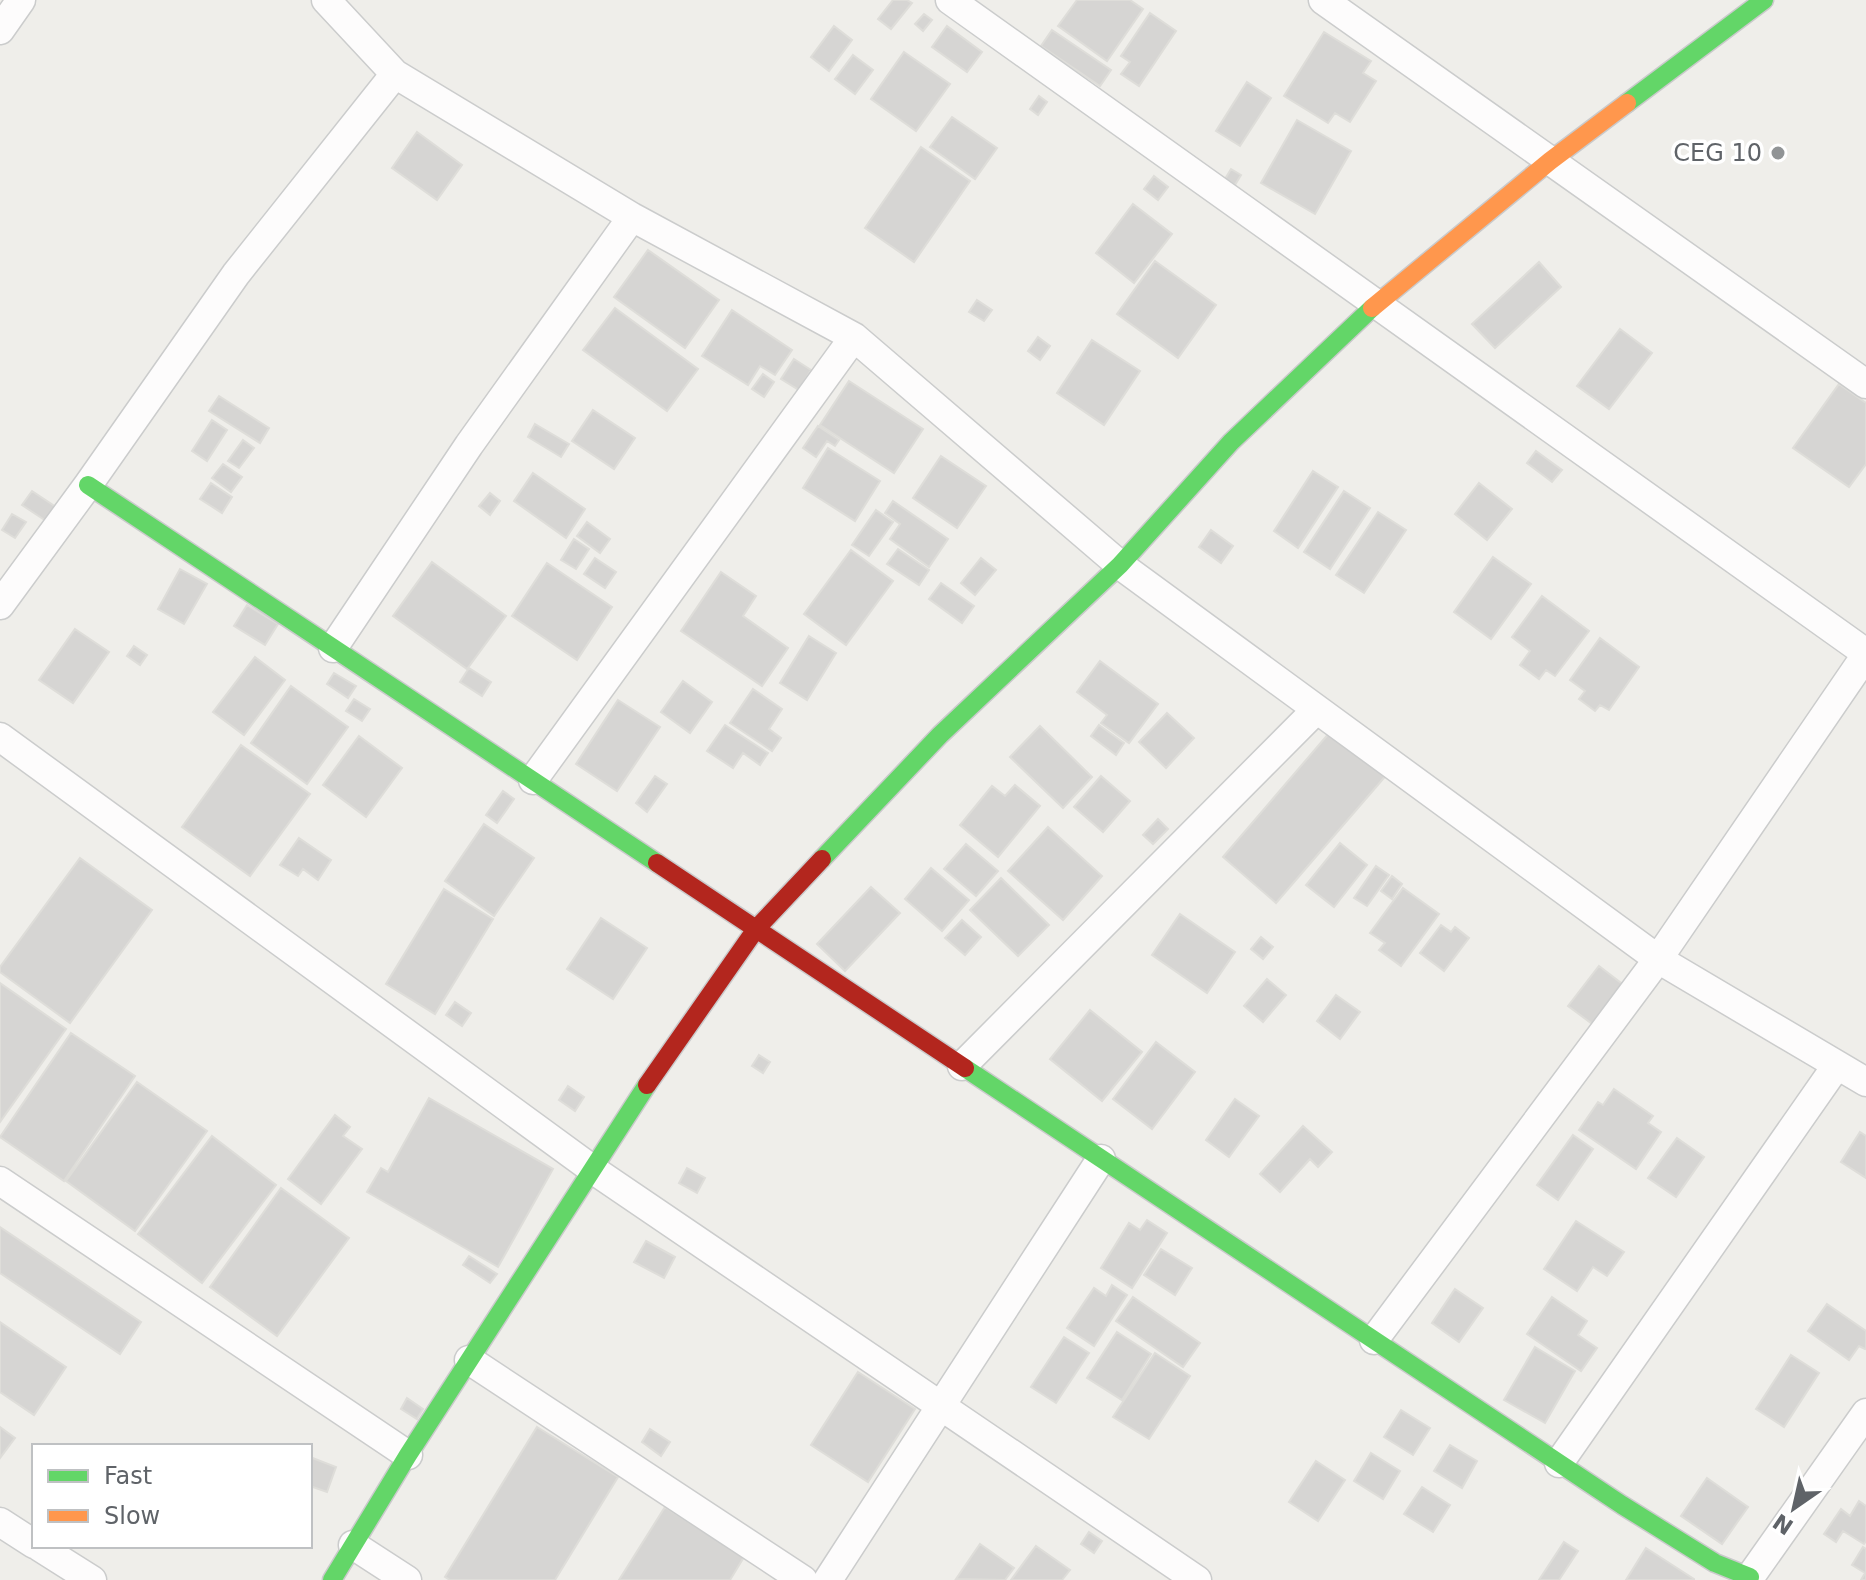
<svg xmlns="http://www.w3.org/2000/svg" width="1866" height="1580" viewBox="0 0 1866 1580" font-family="'DejaVu Sans',sans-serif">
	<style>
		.building { fill: #d6d5d3; stroke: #deddd9; stroke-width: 2 }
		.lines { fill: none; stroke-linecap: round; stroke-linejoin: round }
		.street-casing { stroke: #cbcccc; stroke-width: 31 }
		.fast-casing { stroke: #cacacb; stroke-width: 21 }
		.slow-casing { stroke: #cacacb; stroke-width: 21 }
		.jam-casing { stroke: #cacacb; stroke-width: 21 }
		.street { stroke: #fdfcfc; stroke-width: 28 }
		.fast { stroke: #63d668; stroke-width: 18 }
		.slow { stroke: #ff974d; stroke-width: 18 }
		.jam { stroke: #b3261e; stroke-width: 18 }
		.poi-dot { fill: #919496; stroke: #fff; stroke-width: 3 }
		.labels { text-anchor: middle; stroke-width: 7; stroke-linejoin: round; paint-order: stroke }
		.poi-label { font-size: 24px; fill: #5f6368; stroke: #fff; text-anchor: end }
	</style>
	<rect width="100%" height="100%" fill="#efeeea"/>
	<!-- building -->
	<path class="building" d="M893 0H907L912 3 891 29 878 19Z
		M1077 0H1130L1143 9 1107 61 1058 26Z
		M1150 13 1176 31 1139 86 1121 74 1130 62 1121 56Z
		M924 14 932 20 923 31 915 24Z
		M834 26 852 40 829 71 811 57Z
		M947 26 982 52 967 72 932 47Z
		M1052 30 1111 70 1100 86 1041 46Z
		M1324 32 1371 61 1363 73 1376 81 1350 122 1335 113 1328 123 1284 96Z
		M904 52 950 84 916 131 871 99Z
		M853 55 873 70 855 94 835 79Z
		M1247 82 1271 98 1240 146 1216 131Z
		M1039 96 1047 102 1038 115 1030 109Z
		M952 117 997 148 975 179 930 147Z
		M1297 120 1351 151 1315 214 1261 183Z
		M417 132 462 165 437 200 392 168Z
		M921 147 970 181 914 262 865 228Z
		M1231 169 1241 175 1235 185 1225 179Z
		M1154 176 1168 187 1158 200 1144 189Z
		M1133 204 1172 234 1134 283 1096 253Z
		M648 250 719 300 685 348 614 297Z
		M1155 261 1216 305 1178 358 1117 314Z
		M1539 262 1561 287 1495 348 1472 324Z
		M977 300 992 310 984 321 969 312Z
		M615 308 698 369 667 411 583 350Z
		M732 310 792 350 775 375 760 366 748 385 702 356Z
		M1620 329 1652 353 1609 409 1577 386Z
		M1038 337 1050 346 1040 360 1028 351Z
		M1092 340 1140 371 1104 425 1057 393Z
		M794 359 811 370 799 390 781 379Z
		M763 374 774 382 764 397 752 389Z
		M849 381 923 429 894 473 820 425Z
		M1839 384 1866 403V464L1849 487 1793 448Z
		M219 396 269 428 260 443 209 411Z
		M593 410 635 438 614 469 572 441Z
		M212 420 227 430 207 461 192 451Z
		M535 424 569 444 561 457 528 437Z
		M818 426 839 440 835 446 827 441 816 457 803 448Z
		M243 440 254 448 239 468 228 461Z
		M828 448 880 481 855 521 803 488Z
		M1536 451 1562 470 1552 482 1527 463Z
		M941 456 986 486 957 528 913 498Z
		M223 464 242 477 231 492 212 478Z
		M1313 471 1338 487 1298 548 1274 531Z
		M533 473 585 509 566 538 514 501Z
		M211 483 232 497 222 513 200 499Z
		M1479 483 1512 509 1487 540 1455 514Z
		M32 491 56 507 46 521 22 505Z
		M1344 491 1370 508 1330 569 1304 552Z
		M490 493 500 501 490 515 479 506Z
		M893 501 948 539 929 567 890 539 900 524 885 513Z
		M876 510 893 522 869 556 852 545Z
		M1378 512 1406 530 1364 593 1336 575Z
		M12 514 26 522 15 538 2 530Z
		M587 522 610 539 600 553 577 536Z
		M1211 530 1233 546 1221 563 1199 547Z
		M574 539 589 549 576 569 561 560Z
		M898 549 929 570 919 585 887 564Z
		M851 550 893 581 846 645 804 614Z
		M1493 557 1531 584 1491 639 1454 612Z
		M595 558 616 572 605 588 584 574Z
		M981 558 996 570 975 595 961 583Z
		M432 562 506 616 467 669 393 616Z
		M547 563 612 607 577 660 512 616Z
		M180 569 207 584 184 624 158 609Z
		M721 572 756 596 743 616 788 648 762 686 681 631Z
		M941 583 974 606 962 623 929 599Z
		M1542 596 1589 631 1555 676 1546 670 1539 679 1520 665 1530 651 1512 637Z
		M247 605 278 624 265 645 234 626Z
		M75 629 109 652 73 703 39 680Z
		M809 636 836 653 807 700 780 683Z
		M1600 638 1639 667 1609 710 1600 705 1595 711 1579 699 1585 691 1570 680Z
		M134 646 147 655 140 665 127 656Z
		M255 657 285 680 244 735 213 712Z
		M1100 661 1158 704 1129 743 1101 723 1107 715 1077 692Z
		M469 668 491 682 482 696 460 682Z
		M334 673 356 686 348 698 327 684Z
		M683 681 712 702 690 733 661 712Z
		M291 686 348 727 307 784 251 743Z
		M753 689 782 709 769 729 781 738 772 751 730 723Z
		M354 699 370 709 362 721 346 711Z
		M618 700 660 727 617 791 576 764Z
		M1167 713 1194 738 1166 768 1139 742Z
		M725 725 768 753 760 765 743 753 733 768 707 751Z
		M1099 725 1124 743 1116 755 1091 736Z
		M1336 725 1389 772 1276 903 1223 857Z
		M1040 726 1092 777 1063 808 1010 757Z
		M359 736 402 768 366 817 323 785Z
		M241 745 310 794 250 876 182 827Z
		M655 776 667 784 647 812 636 803Z
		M1101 776 1130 801 1103 832 1074 807Z
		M1015 785 1040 806 998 857 960 825 992 786 1005 796Z
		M503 791 514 799 497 823 486 815Z
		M1158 819 1168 829 1153 844 1143 835Z
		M484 824 534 858 494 916 445 881Z
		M1048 827 1102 876 1063 920 1008 871Z
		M299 838 331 860 318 880 303 869 298 876 280 865Z
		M1340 843 1367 865 1334 907 1306 885Z
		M966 844 998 871 976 896 944 869Z
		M80 858 152 910 70 1023 0 972V967Z
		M1376 866 1389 875 1367 906 1354 898Z
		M931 868 969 900 942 931 905 899Z
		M1392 876 1402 884 1392 899 1381 891Z
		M1001 878 1049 925 1018 956 970 910Z
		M871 887 900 913 845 971 817 944Z
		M1403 888 1439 914 1401 966 1379 950 1385 943 1370 933Z
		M444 889 493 919 435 1014 386 984Z
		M1180 914 1235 952 1207 993 1152 955Z
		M601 918 647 948 613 999 567 969Z
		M962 920 981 937 965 955 945 938Z
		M1441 925 1451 932 1455 927 1469 938 1444 971 1420 953Z
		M1261 937 1273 947 1263 959 1251 949Z
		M1599 966 1625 986 1595 1026 1568 1006Z
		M1267 979 1286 995 1263 1022 1244 1006Z
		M0 983 66 1029 0 1122Z
		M1336 995 1360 1012 1340 1039 1317 1021Z
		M455 1002 471 1013 462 1026 446 1015Z
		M1090 1010 1142 1052 1102 1101 1050 1059Z
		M71 1033 135 1076 64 1181 0 1137Z
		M1156 1042 1195 1072 1152 1129 1113 1099Z
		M759 1055 770 1062 763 1073 752 1066Z
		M137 1082 207 1131 135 1231 66 1181Z
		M568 1086 584 1097 575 1111 559 1100Z
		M1614 1089 1653 1116 1648 1123 1661 1132 1636 1169 1579 1130 1598 1102 1603 1105Z
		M429 1098 553 1169 498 1267 367 1192 381 1168 388 1172Z
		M1235 1099 1259 1116 1229 1157 1206 1140Z
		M335 1115 350 1127 343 1136 362 1149 321 1204 288 1179Z
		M1303 1126 1332 1152 1318 1167 1310 1159 1280 1192 1260 1174Z
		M1860 1132 1866 1136V1178L1841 1162Z
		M1573 1135 1593 1149 1558 1200 1537 1185Z
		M212 1136 276 1185 202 1283 138 1234Z
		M1677 1138 1704 1157 1676 1197 1648 1178Z
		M687 1168 705 1178 697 1193 679 1183Z
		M281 1188 349 1238 277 1336 210 1287Z
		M1147 1220 1167 1233 1132 1288 1101 1268 1129 1223 1140 1230Z
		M1576 1221 1624 1252 1607 1276 1593 1267 1577 1291 1544 1269Z
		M0 1227 141 1322 120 1354 0 1273Z
		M646 1241 675 1257 664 1278 634 1262Z
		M1161 1249 1192 1268 1175 1295 1144 1275Z
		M469 1256 497 1274 490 1283 463 1265Z
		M1112 1285 1127 1295 1094 1346 1067 1328 1094 1288 1106 1296Z
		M1455 1289 1483 1308 1459 1342 1432 1323Z
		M1133 1297 1200 1343 1183 1367 1116 1321Z
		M1552 1297 1587 1321 1578 1335 1597 1348 1581 1371 1527 1334Z
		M1827 1304 1866 1331V1348L1865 1349 1859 1346 1849 1360 1808 1331Z
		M0 1322 66 1367 34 1415 0 1392Z
		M1117 1332 1151 1354 1122 1400 1087 1378Z
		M1064 1337 1089 1353 1056 1403 1031 1387Z
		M1535 1347 1575 1371 1545 1423 1504 1400Z
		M1155 1353 1190 1376 1149 1439 1113 1417Z
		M1791 1355 1819 1373 1784 1427 1756 1409Z
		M858 1372 915 1409 868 1482 811 1445Z
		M407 1398 423 1409 417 1419 401 1409Z
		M1401 1410 1430 1428 1413 1455 1384 1437Z
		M0 1427 15 1438 0 1458Z
		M537 1427 618 1477 555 1580H450L445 1577Z
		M650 1429 670 1442 661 1456 642 1442Z
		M1450 1445 1477 1461 1462 1488 1434 1471Z
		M1371 1453 1400 1471 1383 1499 1354 1481Z
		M310 1457 336 1467 327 1492 310 1486Z
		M1316 1461 1345 1480 1318 1521 1289 1502Z
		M1707 1478 1748 1507 1722 1544 1681 1516Z
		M1422 1487 1450 1505 1433 1532 1404 1514Z
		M1859 1501 1866 1506V1541L1864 1544 1843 1531 1836 1542 1824 1534 1841 1509 1850 1516Z
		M665 1507 744 1557 730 1580H619Z
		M1089 1532 1102 1541 1094 1553 1081 1544Z
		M1564 1542 1578 1551 1559 1580H1539Z
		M980 1544 1014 1568 1005 1580 956 1579Z
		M1036 1546 1070 1570 1062 1580H1011Z
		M1863 1547 1866 1549V1580H1861L1865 1573 1852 1565Z
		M1646 1548 1694 1579V1580H1626Z"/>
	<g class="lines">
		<defs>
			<path id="street" d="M326 0 395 74 632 217 854 337 1120 565 1658 959 1866 1082
				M950 0 1866 653
				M1323 0 1866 384
				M0 30 21 0
				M0 605 88 485 236 274 395 74
				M333 648 469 445 632 217
				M0 737 592 1169 1197 1580
				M533 780 854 337
				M962 1066 1316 710
				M0 1181 408 1455
				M1374 1340 1658 959 1866 655
				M469 1360 803 1580
				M1559 1463 1837 1065
				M0 1522 34 1544
				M353 1545 407 1580
				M38 1546 92 1580
				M828 1580 1101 1159
				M1748 1580 1866 1413"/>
			<path id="fast" d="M1627 103 1764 0
				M88 485 657 863
				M822 859 940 735 1120 565 1231 442 1372 308
				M965 1068 1622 1505 1715 1563 1750 1577
				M332 1580 408 1455 647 1085"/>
			<path id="slow" d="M1372 308 1550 161 1627 103"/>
			<path id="jam" d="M657 863 965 1068
				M647 1085 756 929 822 859"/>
		</defs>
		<!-- street casing -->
		<use href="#street" class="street-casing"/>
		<!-- fast casing -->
		<use href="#fast" class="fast-casing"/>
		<!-- slow casing -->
		<use href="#slow" class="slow-casing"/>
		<!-- jam casing -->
		<use href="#jam" class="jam-casing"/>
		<!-- street -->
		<use href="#street" class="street"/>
		<!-- fast -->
		<use href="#fast" class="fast"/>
		<!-- slow -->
		<use href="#slow" class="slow"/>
		<!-- jam -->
		<use href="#jam" class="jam"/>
	</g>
	<!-- markers -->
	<circle class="poi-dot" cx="1778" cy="153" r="8"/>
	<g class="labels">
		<!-- poi labels -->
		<g class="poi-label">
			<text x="1762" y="161">CEG 10</text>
		</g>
	</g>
	<!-- legend -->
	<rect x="32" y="1444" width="280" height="104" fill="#ffffff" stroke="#bfc1c3" stroke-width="2"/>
	<rect x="48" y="1470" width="40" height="12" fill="#63d668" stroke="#bfc1c3" stroke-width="2"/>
	<text x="104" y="1484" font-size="24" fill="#5f6368">Fast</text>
	<rect x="48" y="1510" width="40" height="12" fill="#ff974d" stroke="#bfc1c3" stroke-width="2"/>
	<text x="104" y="1524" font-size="24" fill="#5f6368">Slow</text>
	<!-- north arrow -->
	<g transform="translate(1794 1508) rotate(214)" stroke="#ffffff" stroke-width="6" paint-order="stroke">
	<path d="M0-6L14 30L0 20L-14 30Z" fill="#5f6368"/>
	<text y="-12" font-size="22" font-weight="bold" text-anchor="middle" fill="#5f6368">N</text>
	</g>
</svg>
